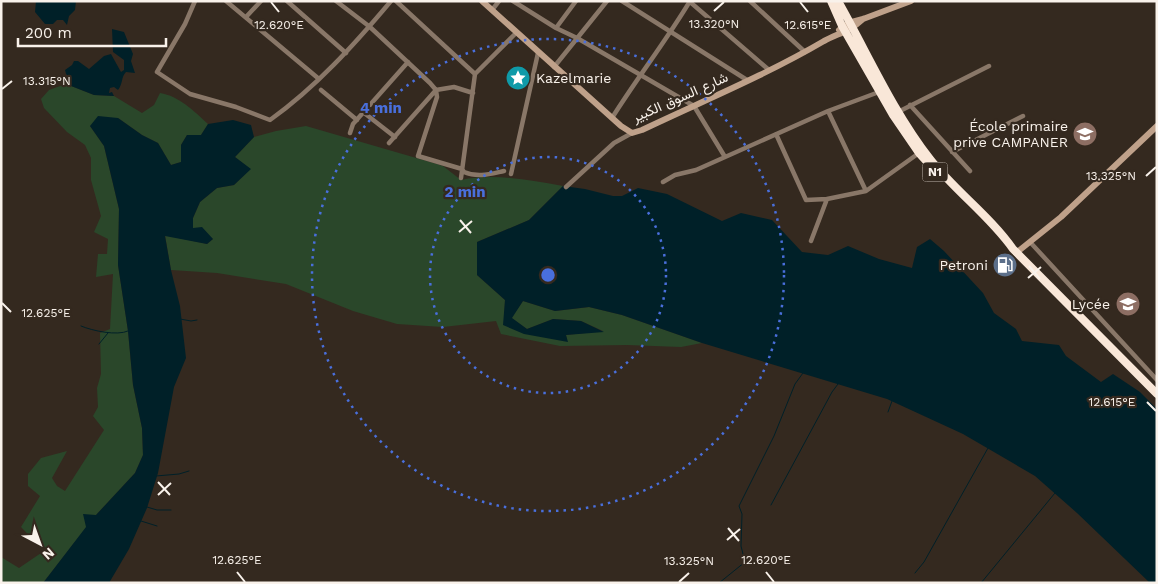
<svg xmlns="http://www.w3.org/2000/svg" width="1158" height="584" viewBox="0 0 1158 584" font-family="'Work Sans',Vazirmatn,sans-serif">
	<style>
		.green { fill: #2a472a }
		.water { fill: #002028 }
		.lines { fill: none; stroke-linecap: round; stroke-linejoin: round }
		.stream { stroke: #002028; stroke-width: 1 }
		.street { stroke: #897768; stroke-width: 4.5 }
		.secondary { stroke: #bfa18a; stroke-width: 6 }
		.highway { stroke: #f9e7d8; stroke-width: 8 }
		.ticks { fill: none; stroke: #f9f2eb; stroke-width: 2 }
		.ring { fill: none; stroke: #496fdc; stroke-width: 2.5; stroke-dasharray: 2.5 5 }
		.labels { text-anchor: middle; stroke-width: 4.5; stroke-linejoin: round; paint-order: stroke }
		.shield { fill: #34291f; stroke: #beb6ae; stroke-width: 1 }
		.shield-label { font-size: 12px; font-weight: bold; fill: #f9f2eb }
		.poi-label { font-size: 14px; fill: #f9f2eb; stroke: #34291f; text-anchor: end }
		.street-label { font-size: 14px; fill: #f9f2eb; stroke: #34291f }
		.ticks-label { font-size: 12px; text-anchor: middle; fill: #f9f2eb; stroke: #34291f; stroke-width: 4.5; stroke-linejoin: round; paint-order: stroke }
		.centre { fill: #496fdc; stroke: #34291f; stroke-width: 2.5 }
		.ring-label { font-size: 15px; text-anchor: middle; font-weight: bold; fill: #496fdc; stroke: #34291f; stroke-width: 4.5; stroke-linejoin: round; paint-order: stroke }
	</style>
	<rect width="100%" height="100%" fill="#34291f"/>
	<!-- green -->
	<path class="green" d="M66 84 94 95 114 96 142 113 154 105 160 93C179 96 194 111 208 124L201 135H187L181 145V162L171 165 158 143 142 135 118 118 90 126 104 146 119 209 118 265 128 331 133 385 142 428 143 455 135 473 96 515 43 583H1V557L19 568 44 551 21 527 40 496 28 486V474L41 458 67 451 52 478 57 486 65 491 104 430 93 416 98 407 97 388 101 374 100 333 110 329 113 274 96 277 98 254H107L108 239 94 232 101 216 91 180V158L85 145 67 132 44 108 41 99 49 90Z
		M306 126 437 164 443 166 461 180C494 173 530 180 563 186L529 220 477 242V275L505 300 504 325 567 341 566 335 603 331 581 321 553 319 527 329 511 318 523 301 555 311 589 307 622 315 702 343 681 347 627 345 560 346 501 334 496 321 443 327 397 324 353 311 286 284 217 273 171 270 165 235 207 244 213 239 193 229V218L200 202 217 188 234 185 250 169 235 157 254 137 276 131Z"/>
	<!-- water -->
	<path class="water" d="M36 1H76L75 10 69 16 67 25 63 20H57L53 24H45L35 12Z
		M112 29 124 32 133 54 131 61 135 73 126 72C121 77 123 84 118 90L114 87 110 88 109 93 112 92 114 96 94 95 66 84 69 77 66 74 65 70 72 65 74 61H78L89 69 104 56 111 54 121 72 124 70V60L113 52Z
		M98 116 118 118 142 135 158 143 171 165 181 162V145L187 135H201L208 124 233 120 251 125 254 137 235 157 251 169 234 185 217 188 200 202 193 218V228L202 227 213 239 207 244 165 236 171 270 180 306 186 358 174 387 158 473 147 508 129 549 109 583H43L86 527 83 514 96 515 135 473 143 455 142 428 133 385 128 331 118 265 119 209 104 146 90 126Z
		M563 186 585 189 613 196H622L638 188 667 194 722 221 741 213 772 220 802 252 828 255 848 246 879 259 912 268 917 247 930 239 944 251 983 293 994 313 1016 329 1022 341 1059 345 1066 356 1101 382 1113 374 1140 392 1157 409V583H1150L1077 513 1035 476 963 434 887 399 702 343 622 315 589 307 555 311 523 301 512 318 527 329 553 319 581 321 604 332 566 335 568 342 524 334 503 325 505 300 477 275V242L529 220Z"/>
	<g class="lines">
		<!-- stream -->
		<path class="stream" d="M180 319 191 321 197 320
			M81 326C93 331 117 336 128 331
			M99 344 108 333
			M888 412 892 401
			M156 476 179 474 189 471
			M771 505 832 392 838 384
			M147 507 157 510H171
			M141 521 157 526
			M915 573 924 562 988 448
			M719 583 745 562 741 546 742 514 739 506 774 436 795 384 803 373
			M981 583 1055 493"/>
		<!-- street -->
		<path class="street" d="M195 1 185 24 157 72 190 94 236 107 270 120C316 87 354 45 391 1
			M226 1 319 79
			M287 1 346 53
			M336 1 370 27 430 83 436 90 437 97 418 156 462 169 464 172C478 178 490 174 504 171
			M396 1 475 74 461 178
			M513 1 556 28 577 38 694 106 725 157
			M622 1 747 80
			M689 1 769 70
			M750 1 805 52
			M492 10 499 1
			M246 17 261 1
			M556 28 576 1
			M554 67 607 1
			M475 74 516 33
			M321 90 357 120
			M910 105 970 171
			M828 111 866 191
			M363 112 395 137
			M898 112 989 66
			M612 118C637 78 666 41 690 1
			M350 133 353 124 408 62
			M776 134 806 200 827 199
			M389 143 436 90 454 87 473 93
			M952 152 1023 116
			M511 174 538 53
			M663 182 675 175 696 170 828 111 879 92
			M566 187 614 143 632 133
			M811 241 827 199 866 191 919 153
			M1030 242 1157 380"/>
		<!-- secondary -->
		<path class="secondary" d="M482 1 621 126 632 133 642 130C703 101 766 75 824 41 839 33 849 32 863 19
			M839 30 848 23 863 19 911 1
			M1016 253 1061 217 1157 126"/>
		<!-- highway -->
		<path class="highway" d="M831 1 842 26 893 115 919 153 929 164
			M838 1C868 54 892 110 930 159 955 191 990 216 1013 249L1157 394"/>
	</g>
	<!-- ticks -->
	<path class="ticks" d="M271 2 279 12M800 2 808 12M714 11 724 2M2 89 12 81M1146 176 1156 167M460 220 471 233M459 232 472 221M1029 266 1040 279M1028 278 1041 267M2 303 11 312M1147 402 1156 411M158 482 170 495M158 495 171 483M728 528 739 541M727 540 740 529M237 572 245 582M766 572 774 582M679 582 689 573"/>
	<!-- distance rings -->
	<g class="ring">
		<circle cx="548" cy="275" r="118"/>
		<circle cx="548" cy="275" r="236"/>
	</g>
	<!-- icons -->
	<defs>
		<symbol id="sight-disc" viewBox="-11 -11 22 22"><circle r="9.5" fill="#0f9aa8" stroke="#34291f"/><path d="M0-6L1.8-2.2L6-1.7L2.9 1.2L3.7 5.4L0 3.3L-3.7 5.4L-2.9 1.2L-6-1.7L-1.8-2.2Z" fill="#fff"/></symbol>
		<symbol id="school-disc" viewBox="-11 -11 22 22"><circle r="9.5" fill="#8d6e63" stroke="#34291f"/><path d="M0-5L7-2L0 1L-7-2ZM-4 1L0 2.5L4 1V4Q0 6-4 4Z" fill="#fff"/></symbol>
		<symbol id="fuel-disc" viewBox="-11 -11 22 22"><circle r="9.5" fill="#5c6f8a" stroke="#34291f"/><path d="M-5.5-6h7V0h2V4h1.3V-2.5L3-4.5l.8-.8L6-3V5H2.5V1h-1V6h-7ZM-4.2-4.7v3.2H.2V-4.7Z" fill="#fff"/></symbol>
	</defs>
	<g fill-rule="evenodd">
		<use href="#sight-disc" x="504" y="64" width="28" height="28"/>
		<use href="#school-disc" x="1071" y="120" width="28" height="28"/>
		<use href="#fuel-disc" x="991" y="251" width="28" height="28"/>
		<use href="#school-disc" x="1114" y="290" width="28" height="28"/>
	</g>
	<g class="labels">
		<!-- shield labels -->
		<rect class="shield" x="922.5" y="162.5" width="25" height="19" rx="4"/>
		<g class="shield-label">
			<text x="935" y="176">N1</text>
		</g>
		<!-- poi labels -->
		<g class="poi-label">
			<text x="536" y="83" text-anchor="start">Kazelmarie</text>
			<text x="1068" y="131">École primaire<tspan x="1068" dy="16">prive CAMPANER</tspan></text>
			<text x="988" y="270">Petroni</text>
			<text x="1110" y="309">Lycée</text>
		</g>
		<!-- street labels -->
		<g class="street-label">
			<text transform="translate(680 97) rotate(-24)" y="5">شارع السوق الكبير</text>
		</g>
	</g>
	<g class="ticks-label">
		<text x="714" y="28">13.320°N</text>
		<text x="279" y="29">12.620°E</text>
		<text x="808" y="29">12.615°E</text>
		<text x="47" y="85">13.315°N</text>
		<text x="1111" y="180">13.325°N</text>
		<text x="46" y="317">12.625°E</text>
		<text x="1112" y="406">12.615°E</text>
		<text x="237" y="564">12.625°E</text>
		<text x="766" y="564">12.620°E</text>
		<text x="689" y="565">13.325°N</text>
	</g>
	<circle cx="548" cy="275" r="8" class="centre"/>
	<g class="ring-label">
		<text x="381" y="113">4 min</text>
		<text x="465" y="197">2 min</text>
	</g>
	<!-- border -->
	<rect width="1158" height="584" fill="none" stroke="#f9f2eb" stroke-width="5"/>
	<!-- north arrow -->
	<g transform="translate(40 544) rotate(139)" stroke="#34291f" stroke-width="4" paint-order="stroke">
	<path d="M0-4L9 19L0 12L-9 19Z" fill="#f9f2eb"/>
	<text y="-8" font-size="14" font-weight="bold" text-anchor="middle" fill="#f9f2eb">N</text>
	</g>
	<!-- scale -->
	<path d="M18 38v8h148v-8" fill="none" stroke="#f9f2eb" stroke-width="2.5"/>
	<text x="25" y="38" font-size="15" fill="#f9f2eb" stroke="#34291f" stroke-width="4" paint-order="stroke">200 m</text>
</svg>
